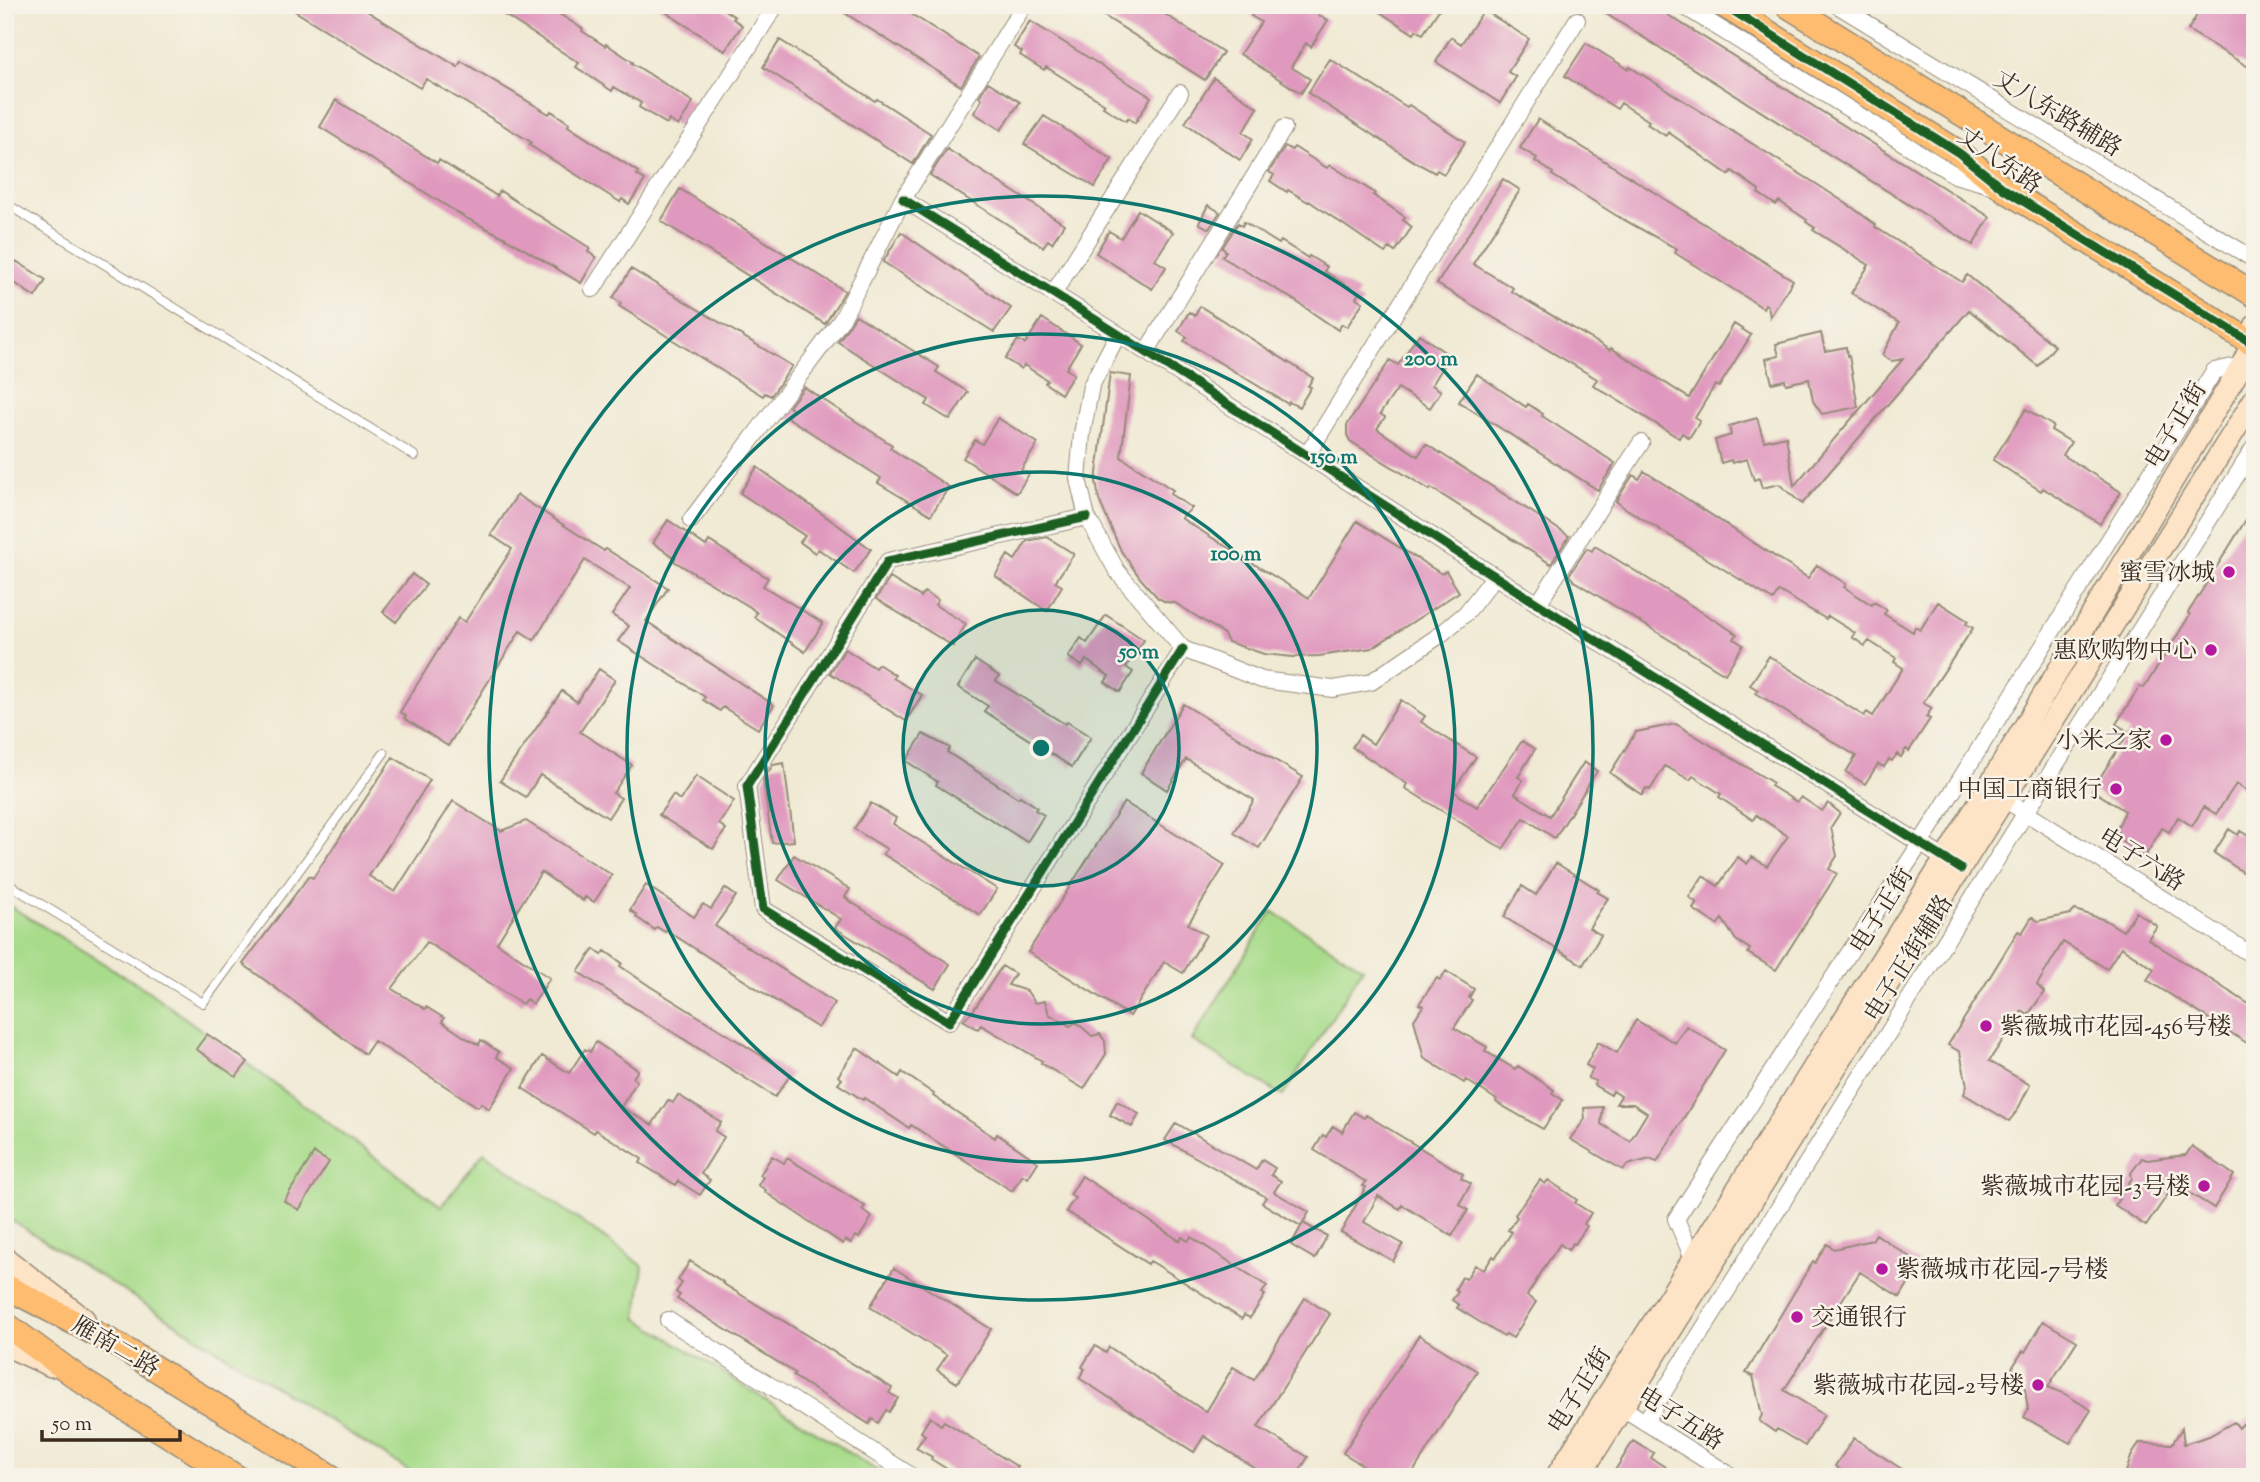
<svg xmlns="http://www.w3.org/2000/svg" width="2260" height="1482" viewBox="0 0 2260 1482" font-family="'Sorts Mill Goudy','Noto Serif SC',serif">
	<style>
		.green { fill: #a8dc8b; stroke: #728354; stroke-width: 2 }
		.building { fill: #e099be }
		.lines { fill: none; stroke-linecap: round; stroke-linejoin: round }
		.service-casing { stroke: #968a79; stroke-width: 10 }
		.minor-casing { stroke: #968a79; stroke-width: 18 }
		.secondary-casing { stroke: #968a79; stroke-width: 24 }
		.primary-casing { stroke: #968a79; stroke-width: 27 }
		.service { stroke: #fff; stroke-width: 8 }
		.minor { stroke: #fff; stroke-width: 16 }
		.secondary { stroke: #fee4c6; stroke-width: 21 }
		.primary { stroke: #fdbc70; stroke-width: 24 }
		.cycleway-casing { stroke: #f7f3e8; stroke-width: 13 }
		.cycleway { stroke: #1b5e20; stroke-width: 9 }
		.ring { fill: none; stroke: #0f766e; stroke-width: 3.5 }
		.poi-dot { fill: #b5179e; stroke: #f7f3e8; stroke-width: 2.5 }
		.labels { text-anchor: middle; stroke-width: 5; stroke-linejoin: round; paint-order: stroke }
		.street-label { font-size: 24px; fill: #3b2a1e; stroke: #f7f3e8 }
		.poi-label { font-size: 24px; fill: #3b2a1e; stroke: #f7f3e8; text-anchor: end }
		.centre { fill: #0f766e; stroke: #f7f3e8; stroke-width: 3.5 }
		.ring-label { font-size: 21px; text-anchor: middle; font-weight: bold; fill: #0f766e; stroke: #f7f3e8; stroke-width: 5; stroke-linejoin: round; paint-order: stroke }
	</style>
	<rect width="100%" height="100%" fill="#f7f3e8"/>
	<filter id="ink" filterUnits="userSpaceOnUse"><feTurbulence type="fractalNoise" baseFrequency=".0143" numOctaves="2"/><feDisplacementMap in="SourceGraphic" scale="14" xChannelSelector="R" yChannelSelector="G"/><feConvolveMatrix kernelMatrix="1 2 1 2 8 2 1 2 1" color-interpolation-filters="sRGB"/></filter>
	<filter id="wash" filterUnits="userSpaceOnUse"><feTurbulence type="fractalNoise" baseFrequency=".00686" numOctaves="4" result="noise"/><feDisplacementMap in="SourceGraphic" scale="28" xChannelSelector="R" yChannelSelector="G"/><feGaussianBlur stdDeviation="1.57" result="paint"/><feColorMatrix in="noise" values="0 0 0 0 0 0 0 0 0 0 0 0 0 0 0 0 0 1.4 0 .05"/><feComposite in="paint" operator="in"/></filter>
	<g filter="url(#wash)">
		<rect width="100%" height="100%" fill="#f0ead4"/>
		<!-- green -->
		<path class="green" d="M5 903 147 990 441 1206 484 1152 643 1266 637 1318 887 1477H419L5 1216Z
			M1272 911 1363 968 1283 1096 1192 1040Z"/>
		<g id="blocks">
			<!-- building -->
			<path class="building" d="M285 5H357L458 67 461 61 549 114 551 111 569 123 568 126 638 172 637 175 645 180 629 204 622 199 620 202 529 145 531 142 426 79 420 88Z
				M489 5H545L583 29 582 31 605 46 606 44 633 62 632 63 693 102 678 126 669 120 667 124 639 107 641 103 614 87 612 91 576 67 579 63Z
				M655 5H716L735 17 733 19 742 25 725 51Z
				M832 5H897L979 57 961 86Z
				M1087 5H1151L1223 52 1205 80Z
				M1258 5H1311L1320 11 1318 15 1328 20 1311 47 1306 43 1291 67 1310 79 1301 93 1240 54 1261 22 1251 16Z
				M1369 5H1442L1423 34 1416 30 1414 34Z
				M1592 5H1652L1990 217 1973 245Z
				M2203 5H2230L2255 20V71L2188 30Z
				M1484 10 1529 39 1508 72 1516 77 1500 103 1436 62 1451 37 1461 44Z
				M1030 21 1151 97 1135 123 1128 118 1126 121 1103 107 1105 104 1046 67 1044 70 1020 55 1022 52 1014 47Z
				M780 40 875 101 877 99 931 134 913 164 763 67Z
				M1586 43 1628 69 1630 67 1818 185 1853 208 1876 225 1875 227 1962 282 1967 275 2055 346 2038 366 1969 310 1802 504 1779 484 1762 488 1759 478 1754 480 1747 459 1732 463 1731 460 1721 463 1715 440 1731 435 1729 426 1757 418 1764 441 1786 436 1794 486 1903 359 1892 361 1882 355 1899 323 1851 293 1869 265 1813 230 1815 228 1806 222 1807 220 1779 201 1776 205 1758 193 1759 190 1732 171 1729 175 1668 132 1666 136 1647 124 1649 121 1621 103 1617 109 1565 76Z
				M1330 59 1407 107 1409 105 1465 142 1444 174 1437 170 1435 173 1415 162 1308 93Z
				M1214 78 1258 108 1243 132 1253 139 1240 160 1185 123Z
				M988 82 1020 102 1001 130 974 113 982 99 979 97Z
				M336 100 437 163 439 160 497 196 500 191 590 248 588 252 596 257 581 283 502 236 466 218 320 127Z
				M1044 116 1112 159 1095 187 1024 144Z
				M1538 119 1793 280 1770 317 1768 306 1765 304 1763 308 1752 301 1675 253 1677 249 1617 216 1552 175 1553 173 1535 161 1537 158 1520 148Z
				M1285 146 1292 150 1294 147 1327 168 1330 165 1375 193 1373 195 1405 217 1403 220 1412 227 1395 252 1389 248 1385 253 1309 201 1308 202 1288 190 1287 192 1270 181 1274 175 1269 172Z
				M947 149 1064 224 1052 243 1048 240 1043 247 930 175Z
				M1503 179 1520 190 1473 264 1513 288 1511 291 1610 350 1611 348 1689 398 1734 324 1751 335 1719 387 1715 385 1695 418 1700 421 1689 438 1682 433 1679 438 1593 385 1597 379 1437 284Z
				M680 189 845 291 825 324 661 221Z
				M1208 205 1220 212 1209 229 1199 223Z
				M1138 210 1173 232 1155 260 1166 267 1152 289 1096 253 1109 231 1121 238Z
				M1244 222 1279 244 1281 241 1308 258 1309 256 1327 267 1324 271 1359 293 1356 298 1363 302 1347 327 1342 324 1338 330 1294 300 1222 257 1226 251 1222 248 1238 223 1242 226Z
				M901 232 1011 308 994 332 883 262Z
				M16 261 46 280 35 297 6 277Z
				M631 269 792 366 771 396 765 393 763 396 735 379 619 306 621 303 613 298Z
				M1200 306 1313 378 1308 386 1311 387 1299 407 1289 402 1288 404 1184 341 1187 337 1178 331 1189 312 1195 316Z
				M856 315 939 367 936 372 968 392 950 420 926 405 929 400 838 342Z
				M1042 318 1081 344 1066 369 1074 374 1061 394 1045 383 1047 380 1024 365 1021 369 1005 359 1018 340 1025 344Z
				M1821 333 1825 351 1846 347 1847 356H1849L1858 407 1822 414 1813 401 1809 379 1786 384 1785 380 1772 383 1766 359 1779 356 1776 344Z
				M1419 334 1450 356 1432 385 1441 391 1430 408 1398 388 1380 414 1385 417 1377 429 1418 456 1426 444 1569 536 1551 564 1431 488 1430 490 1350 441 1347 435V425L1390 360 1398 365Z
				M1110 373 1131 376 1121 457 1173 490 1170 494 1192 508 1181 518 1254 564 1309 598 1357 521 1442 574 1446 571 1459 592 1372 648 1319 656 1293 657 1264 654 1228 642 1223 633 1175 603 1166 602 1158 598 1141 579 1121 551 1099 500 1096 481Z
				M1477 374 1526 407 1528 404 1543 414 1542 416 1615 463 1598 490 1459 402Z
				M804 387 892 445 890 448 949 487 931 515 878 483 881 478 787 417 792 409 789 407Z
				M2026 409 2053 426 2051 430 2071 442 2063 455 2121 492 2100 524 2043 488 2041 491 1993 460Z
				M998 418 1038 443 1021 470 1029 474 1017 493 963 458 975 440 982 444Z
				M757 467 871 549 854 573 818 549 815 553 800 542 805 536 740 493Z
				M1644 471 1808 578 1817 565 1846 584 1844 587 1872 605 1874 602 1887 610 1884 614 1913 632 1915 627 1920 630 1938 602 1968 621 1966 624 1973 628 1923 703 1932 708 1926 717 1930 719 1909 751 1906 749 1901 757 1897 754 1892 761 1889 759 1884 767 1878 764 1865 784 1846 772 1856 756 1756 693 1758 690 1750 685 1769 656 1864 716 1867 712 1873 716 1903 668 1894 662 1896 658 1869 641 1865 646 1852 637 1855 633 1828 616 1826 619 1779 591 1773 600 1622 506 1616 501 1633 475 1639 479Z
				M517 495 604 551 606 549 668 588 646 621 774 705 758 729 723 707 720 711 703 700 705 697 618 641 629 626 612 615 630 588 585 560 534 640 520 631 448 746 404 718 406 716 400 712 458 618 465 622 512 549 491 535Z
				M2255 505V796L2236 784 2216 814 2204 807 2192 826 2178 817 2169 832 2162 828 2146 855 2123 842 2117 829 2125 811 2092 790 2129 732 2116 724 2140 686 2144 688 2190 615 2188 613Z
				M668 520 706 546 709 541 768 578 763 586 823 623 805 652 754 617 757 613 750 607 674 561 675 558 653 543Z
				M1047 537 1074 554 1055 582 1062 586 1047 611 995 576 1008 555 1015 560 1027 541Z
				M1595 546 1737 634 1734 639 1743 645 1725 674 1574 581 1569 575 1587 548 1592 551Z
				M412 574 426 585 396 622 383 612Z
				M890 578 921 597 924 592 938 600 935 605 966 624 953 646 876 599Z
				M1106 615 1144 640 1126 667 1133 672 1120 692 1105 682 1109 676 1086 660 1082 666 1068 657 1081 638 1087 643Z
				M845 649 875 668 878 664 895 675 893 678 922 695 906 721 830 673Z
				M975 660 999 676 996 681 1065 724 1067 722 1091 737 1072 767 984 711 988 706 958 687Z
				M599 669 615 680 580 732 632 765 613 793 621 798 608 818 540 775 526 797 500 781 562 691 577 702Z
				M1401 700 1425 716 1421 722 1476 757 1453 791 1477 807 1522 741 1535 749 1518 777 1523 780 1515 794 1550 816 1584 762 1597 771 1555 838 1524 818 1503 849 1405 788 1407 784 1352 747 1360 735 1373 744Z
				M1183 704 1303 777 1259 848 1234 833 1254 800 1186 759 1167 790 1141 773Z
				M1676 724 1773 783 1771 786 1797 802 1801 797 1822 811 1828 803 1840 813 1831 827 1837 856 1829 869 1837 874 1776 970 1748 953 1750 949 1736 940 1722 919 1717 925 1693 909 1697 903 1689 897 1703 876 1718 886 1738 857 1747 864 1752 857 1767 866 1788 836 1756 815 1753 820 1719 797 1721 794 1693 776 1690 780 1665 766 1650 790 1646 788 1642 795 1610 773 1636 732Z
				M923 734 950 748 947 752 1018 798 1020 796 1037 807 1035 810 1044 815 1027 842 936 785 938 782 906 761Z
				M393 757 430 780 369 876 395 892 453 801 501 831 526 821 612 875 594 902 585 897 583 901 541 872 497 943 550 978 533 1004 526 999 522 1004 427 942 392 989 425 1009 426 1007 444 1018 442 1022 466 1038 479 1045 481 1040 499 1052 496 1057 514 1068 489 1109 481 1103 478 1107 374 1041 365 1054 243 964 309 876 313 878Z
				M784 763 794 841 772 843 763 780 773 765Z
				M696 776 734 801 719 824 726 829 713 849 659 815 673 795 680 800Z
				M1124 802 1225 865 1188 924 1206 935 1183 973 1164 962 1130 1016 1028 952Z
				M871 803 896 818 893 824 997 889 980 915 883 854 887 849 854 829Z
				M2229 829 2238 835 2240 831 2255 840V880L2214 853Z
				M794 855 850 889 845 897 851 902 950 964 935 989 835 928 841 919 778 880Z
				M1556 863 1599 890 1597 892 1608 898 1589 928 1601 935 1583 965 1504 917 1522 886 1536 895Z
				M646 885 694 917 703 904 711 909 725 888 736 896 715 926 835 1003 818 1028 666 930 665 932 657 927 655 930 636 917 637 915 630 910Z
				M2075 910 2105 920 2123 931 2136 912 2157 926 2148 939 2255 1008V1048L2147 980 2154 969 2121 947 2107 969 2063 942 2037 985 2044 992 2028 1015 2022 1011 1989 1061 2030 1085 2017 1111 2009 1121 1964 1094 1967 1086 1960 1052 1948 1045 2018 931 2022 933 2032 917 2038 921 2071 914Z
				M594 949 602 955 605 951 622 963 620 966 651 987 791 1074 775 1097 578 972Z
				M1002 966 1015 974 1008 985 1027 991 1035 1003 1045 1001 1049 1014 1070 1026 1076 1022 1092 1036 1100 1034 1105 1041 1106 1054 1084 1089 1041 1063 1042 1061 981 1025 978 1029 963 1020 973 1011Z
				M1446 971 1474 989 1469 998 1472 1000 1454 1028 1487 1047 1485 1051 1515 1069 1518 1066 1554 1090 1552 1093 1563 1100 1543 1129 1496 1102 1497 1100 1466 1080 1464 1083 1424 1058 1414 1020 1423 1006 1419 1004 1437 978 1440 980Z
				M1636 1020 1675 1043 1686 1026 1725 1050 1657 1162 1650 1159 1627 1165 1623 1170 1570 1139 1585 1119 1584 1108 1603 1107 1601 1124 1630 1141 1647 1113 1633 1104H1616L1621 1096 1613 1091 1611 1095 1594 1085 1596 1081 1588 1078 1593 1069 1586 1065 1598 1042 1617 1053Z
				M207 1034 248 1062 236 1077 196 1049Z
				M596 1042 638 1070 633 1078 637 1081 621 1107 652 1125 668 1100 673 1103 678 1095 721 1122 715 1131 724 1137 701 1174 710 1180 700 1195 678 1181 676 1185 640 1163 642 1159 596 1130 594 1133 522 1088 542 1056 569 1073 585 1049 590 1052Z
				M857 1048 899 1077 902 1072 934 1094 933 1096 995 1138 997 1134 1038 1162 1028 1178 1023 1175 1012 1191 911 1125 909 1128 864 1098 863 1100 838 1084 842 1079 838 1076Z
				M1117 1101 1139 1114 1132 1127 1110 1115Z
				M1354 1112 1364 1118 1366 1115 1463 1174 1461 1178 1471 1184 1459 1204 1468 1210 1452 1236 1402 1205 1400 1209 1378 1196 1364 1222 1403 1244 1393 1261 1341 1232 1366 1187 1363 1186 1366 1182 1314 1150 1323 1135 1326 1137 1333 1126 1342 1132Z
				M1176 1123 1256 1170 1262 1160 1275 1168 1271 1175 1281 1181 1274 1192 1309 1212 1301 1226 1262 1203 1266 1197 1165 1140Z
				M2192 1146 2234 1175 2214 1208 2175 1184 2146 1226 2115 1205 2132 1178 2131 1173 2142 1158 2147 1160 2186 1155Z
				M314 1153 329 1162 299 1210 284 1201Z
				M772 1156 784 1163 787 1158 865 1206 862 1210 872 1217 859 1238 856 1236 851 1243 845 1240 843 1244 765 1192 766 1190 758 1185 763 1177 760 1175Z
				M1082 1176 1180 1241 1182 1237 1188 1241 1191 1237 1267 1286 1262 1293 1265 1295 1250 1318 1244 1315 1242 1319 1157 1265 1150 1261 1148 1264 1066 1211 1075 1198 1070 1195Z
				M1540 1180 1545 1184 1548 1180 1560 1188 1577 1200 1575 1203 1591 1213 1584 1224 1587 1226 1575 1244 1573 1243 1568 1250 1560 1244 1544 1268 1527 1296 1536 1302 1513 1338 1506 1334 1504 1337 1457 1308 1459 1305 1452 1300 1458 1292 1455 1290 1462 1277 1466 1279 1475 1265 1484 1270 1493 1256 1495 1258 1512 1232 1508 1230 1517 1217 1515 1215Z
				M1303 1223 1327 1236 1315 1259 1291 1245Z
				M1876 1234 1920 1264 1900 1297 1860 1272 1784 1390 1824 1415 1805 1446 1777 1429 1775 1432 1759 1421 1762 1415 1753 1376 1746 1373 1813 1261 1815 1263 1827 1244 1834 1249 1872 1240Z
				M690 1261 723 1282 722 1283 892 1388 889 1393 898 1398 889 1412 886 1410 878 1423 872 1419 869 1424 793 1376 795 1373 677 1299 680 1295 676 1292 682 1283 678 1280Z
				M894 1268 991 1329 957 1383 937 1370 947 1355 870 1307Z
				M1305 1298 1330 1314 1258 1427 1308 1457 1296 1477H1269L1204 1436 1194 1452 1079 1378 1085 1369 1082 1367 1095 1346 1106 1353 1109 1347 1206 1412 1233 1367 1254 1380Z
				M2043 1321 2077 1341 2048 1387 2065 1394 2091 1410 2070 1443 2024 1417 2028 1410 2023 1375 2012 1368 2023 1351 2025 1352Z
				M1419 1335 1477 1371 1410 1477H1364L1369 1469 1343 1453Z
				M2255 1411V1468L2232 1477H2130L2131 1473 2126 1472 2131 1457 2139 1443 2172 1444 2182 1428 2184 1444 2209 1436 2234 1422 2239 1428Z
				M930 1417 941 1425 944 1421 1018 1467 1012 1477H960L931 1459 932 1457 916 1448 925 1435 921 1432Z
				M1854 1438 1914 1477H1851L1835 1466Z
				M1633 1441 1654 1453 1651 1458 1681 1477H1611Z"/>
		</g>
	</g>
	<g filter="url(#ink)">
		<use href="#blocks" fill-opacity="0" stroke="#968a79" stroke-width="2"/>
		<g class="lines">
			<defs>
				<path id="service" d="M5 203 415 456
					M5 882 203 1003 384 753"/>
				<path id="minor" d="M1682 5 1955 175 1994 186
					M1837 5 2255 260
					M903 199 1118 334 1538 604 1953 864
					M593 289 776 5
					M1053 294 1180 93
					M1118 334 1091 386 1082 434 1078 479 1087 517 1117 571 1183 649 1262 680 1333 689 1371 682 1440 635 1466 613 1495 576
					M1146 352 1284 128
					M1307 455 1577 20
					M1087 517 888 561 747 786 763 909 949 1022 1183 649
					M691 520 842 319 903 199 1024 5
					M1538 604 1641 443
					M2004 799 2255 957
					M1693 1258 1676 1219 1920 844 2214 371 2242 365
					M668 1320 913 1477
					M1613 1402 1733 1477
					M1645 1422 2255 446"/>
				<path id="secondary" d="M5 1258 84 1319
					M5 1345 51 1366
					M1556 1477 1945 859 2242 365 2252 344 2255 326
					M1579 1477 2255 398"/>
				<path id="primary" d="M1724 5 1959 153 2004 189 2255 345
					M1787 5 2255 295
					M5 1286 119 1346 331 1477
					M5 1324 85 1383 236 1477"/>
			</defs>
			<!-- service casing -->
			<use href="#service" class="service-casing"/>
			<!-- minor casing -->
			<use href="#minor" class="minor-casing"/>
			<!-- secondary casing -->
			<use href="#secondary" class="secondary-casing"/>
			<!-- primary casing -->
			<use href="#primary" class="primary-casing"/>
			<!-- service -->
			<use href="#service" class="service"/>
			<!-- minor -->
			<use href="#minor" class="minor"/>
			<!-- secondary -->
			<use href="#secondary" class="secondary"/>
			<!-- primary -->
			<use href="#primary" class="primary"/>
			<defs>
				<path id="cycleway" d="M1724 5 1959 153 2004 189 2255 345
					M903 199 1118 334 1538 604 1961 869
					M1087 517 888 561 747 786 763 909 949 1022 1183 649"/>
			</defs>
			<!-- cycleway casing -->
			<use href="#cycleway" class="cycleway-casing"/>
			<!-- cycleway -->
			<use href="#cycleway" class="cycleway"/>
		</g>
	</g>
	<!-- distance rings -->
	<circle cx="1041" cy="748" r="138" fill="#0f766e" fill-opacity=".12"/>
	<g class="ring">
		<circle cx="1041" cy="748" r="138"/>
		<circle cx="1041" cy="748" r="276"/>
		<circle cx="1041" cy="748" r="414"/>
		<circle cx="1041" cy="748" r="552"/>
	</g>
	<!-- markers -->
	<g class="poi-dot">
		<circle cx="2229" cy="572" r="7"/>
		<circle cx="2211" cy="650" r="7"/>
		<circle cx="2166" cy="740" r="7"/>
		<circle cx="2116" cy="789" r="7"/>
		<circle cx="1986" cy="1026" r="7"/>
		<circle cx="2204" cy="1186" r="7"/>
		<circle cx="1882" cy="1269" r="7"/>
		<circle cx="1797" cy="1317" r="7"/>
		<circle cx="2038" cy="1385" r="7"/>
	</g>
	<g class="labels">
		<!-- street labels -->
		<g class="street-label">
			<text transform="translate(2058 113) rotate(31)" y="8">丈八东路辅路</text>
			<text transform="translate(2000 160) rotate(35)" y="8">丈八东路</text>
			<text transform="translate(2175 425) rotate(-59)" y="8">电子正街</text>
			<text transform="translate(2142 859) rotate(32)" y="8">电子六路</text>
			<text transform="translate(1881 910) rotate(-58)" y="8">电子正街</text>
			<text transform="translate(1908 958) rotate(-58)" y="8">电子正街辅路</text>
			<text transform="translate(116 1346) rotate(30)" y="8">雁南二路</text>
			<text transform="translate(1579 1390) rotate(-58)" y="8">电子正街</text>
			<text transform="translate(1681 1418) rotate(32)" y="8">电子五路</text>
		</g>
		<!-- poi labels -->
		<g class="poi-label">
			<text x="2215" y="580">蜜雪冰城</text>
			<text x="2197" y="658">惠欧购物中心</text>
			<text x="2152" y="748">小米之家</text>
			<text x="2102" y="797">中国工商银行</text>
			<text x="2000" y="1034" text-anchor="start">紫薇城市花园-456号楼</text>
			<text x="2190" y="1194">紫薇城市花园-3号楼</text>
			<text x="1896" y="1277" text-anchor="start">紫薇城市花园-7号楼</text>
			<text x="1811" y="1325" text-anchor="start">交通银行</text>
			<text x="2024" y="1393">紫薇城市花园-2号楼</text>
		</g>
	</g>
	<circle cx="1041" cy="748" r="10" class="centre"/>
	<g class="ring-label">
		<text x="1431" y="365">200 m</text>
		<text x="1334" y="463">150 m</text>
		<text x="1236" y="560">100 m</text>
		<text x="1139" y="658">50 m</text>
	</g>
	<!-- margin -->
	<rect width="2260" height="1482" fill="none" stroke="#f7f3e8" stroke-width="28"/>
	<!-- scale -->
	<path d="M42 1430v10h138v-10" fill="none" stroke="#3b2a1e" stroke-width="3.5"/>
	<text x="52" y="1430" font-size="21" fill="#3b2a1e" stroke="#f7f3e8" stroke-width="5" paint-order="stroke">50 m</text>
</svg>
